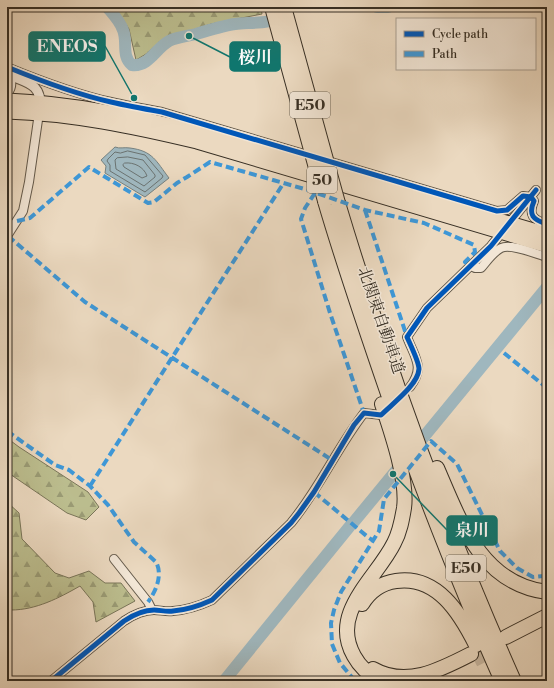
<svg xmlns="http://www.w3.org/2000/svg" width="554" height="688" viewBox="0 0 554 688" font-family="'Libre Bodoni','Noto Serif JP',serif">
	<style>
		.forest { fill: url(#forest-firs); stroke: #7a765a }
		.water { fill: #9fb7be; stroke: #758180 }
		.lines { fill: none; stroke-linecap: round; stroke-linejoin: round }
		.shore { stroke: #6b7371; stroke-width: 1 }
		.river { stroke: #9fb7be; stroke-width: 12 }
		.motorway-tunnel { stroke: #c7b7a1; stroke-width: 14; stroke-dasharray: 14 7; stroke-linecap: butt }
		.minor-casing { stroke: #645a4b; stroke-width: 10 }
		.tertiary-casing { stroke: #645a4b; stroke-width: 11 }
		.trunk-casing { stroke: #372f24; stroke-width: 15 }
		.motorway-casing { stroke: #372f24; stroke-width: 16 }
		.minor { stroke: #f2e6d6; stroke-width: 8 }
		.tertiary { stroke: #f2e6d6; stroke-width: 9 }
		.trunk { stroke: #ebd9c0; stroke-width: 13 }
		.motorway { stroke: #ebd9c0; stroke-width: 14 }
		.motorway-bridge-casing { stroke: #372f24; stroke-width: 16; stroke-linecap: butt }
		.motorway-bridge { stroke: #ebd9c0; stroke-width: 14 }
		.quiet { stroke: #3e97d6; stroke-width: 4; stroke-dasharray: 8 4; stroke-linecap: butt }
		.cycleway-casing { stroke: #f2e6d6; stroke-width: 8 }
		.cycleway { stroke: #0057b8; stroke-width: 5 }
		.labels { text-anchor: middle; stroke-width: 3; stroke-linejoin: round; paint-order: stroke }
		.shield { fill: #f2e6d6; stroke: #6f6659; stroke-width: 1 }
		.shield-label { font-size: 15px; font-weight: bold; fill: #372f24 }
		.street-label { font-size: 16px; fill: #372f24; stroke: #f2e6d6 }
		.leader { fill: none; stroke: #0f766e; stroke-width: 1.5 }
		.callout-dot { fill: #0f766e; stroke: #f2e6d6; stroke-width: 1.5 }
		.callout { fill: #0f766e; stroke: #0f766e; stroke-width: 1.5 }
		.callout-label { font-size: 17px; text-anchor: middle; font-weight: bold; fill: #fff }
	</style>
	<defs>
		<pattern id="forest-firs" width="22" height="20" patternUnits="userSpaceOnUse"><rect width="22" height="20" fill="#bcbe8f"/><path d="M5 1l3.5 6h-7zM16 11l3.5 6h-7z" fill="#9a9b75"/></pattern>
	</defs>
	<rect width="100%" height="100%" fill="#ebd9c0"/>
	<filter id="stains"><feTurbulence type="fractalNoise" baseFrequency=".005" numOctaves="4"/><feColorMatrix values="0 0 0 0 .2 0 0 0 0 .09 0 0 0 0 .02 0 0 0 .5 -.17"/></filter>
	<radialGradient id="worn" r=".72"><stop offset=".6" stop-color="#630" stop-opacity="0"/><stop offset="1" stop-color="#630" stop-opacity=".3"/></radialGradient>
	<!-- forest -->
	<path class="forest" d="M115 7H261L262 14 211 24 162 40 146 54 136 60 129 29Z
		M7 438 19 447 88 492 99 507 86 520 67 513 7 472Z
		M7 502 19 513 22 539 55 573 69 578 89 571 105 583H121L135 601 96 622 93 602 80 586C59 598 36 610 11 610L7 604Z"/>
	<!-- water -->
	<path class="water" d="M115 147C120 149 124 147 130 148 153 151 156 161 169 178L145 197 105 173 106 166 101 160Z"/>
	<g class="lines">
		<!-- shore -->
		<path class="shore" d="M128 151 145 155 163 176 162 178 145 192 110 171V165L107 161 108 159 115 152 120 153Z
			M128 157 143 160 155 175V177L144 186 116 169 115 160 117 158Z
			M125 163C134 162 144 167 147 176L142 178 124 167 123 165Z"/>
		<!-- river -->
		<path class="river" d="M107 7C113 14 120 21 123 30 128 42 121 56 132 65 149 67 156 48 169 41 177 37 188 36 196 34 209 30 222 26 235 24 248 22 274 25 283 14
			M377 7H388
			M353 523 547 287
			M224 681 350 526"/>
		<!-- motorway-tunnel -->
		<path class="motorway-tunnel" d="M474 660 500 647"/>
		<defs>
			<path id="minor" d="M7 67C41 81 75 94 111 102 128 106 145 109 162 112L497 211 507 210 523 196 531 197 534 201C528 215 533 220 547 224
				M7 236 23 211 29 182 39 113
				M471 266 475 268H481C487 261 493 252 501 248 511 243 536 254 547 257
				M410 387C425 367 415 358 407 337L427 308 491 246 536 190
				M114 559 148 602 152 610
				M51 681 124 621C133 615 143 610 154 610 160 610 166 612 173 611 186 610 199 606 212 600L291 523C319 489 337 448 364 413L381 415"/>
			<path id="tertiary" d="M7 74C27 83 42 83 40 108
				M7 74C12 81 12 87 7 93"/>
			<path id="trunk" d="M7 100C73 103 135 116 199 132L547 234
				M7 112C72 114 134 127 197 142L547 246"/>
			<path id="motorway" d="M325 201C344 266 366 330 388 394 423 491 460 587 502 681
				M338 203C387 366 445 526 514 681
				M437 468C460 521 481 584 547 592
				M362 604C370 591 381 583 396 581 437 575 460 613 476 645
				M506 637 547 616
				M373 669C406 688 440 670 471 654
				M380 681C369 675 360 667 354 656 329 612 377 578 394 543 400 532 402 520 404 508 408 480 391 431 382 404"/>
		</defs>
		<!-- minor casing -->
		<use href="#minor" class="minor-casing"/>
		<!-- tertiary casing -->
		<use href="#tertiary" class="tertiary-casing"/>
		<!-- trunk casing -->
		<use href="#trunk" class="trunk-casing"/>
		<!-- motorway casing -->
		<use href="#motorway" class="motorway-casing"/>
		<!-- minor -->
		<use href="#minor" class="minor"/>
		<!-- tertiary -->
		<use href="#tertiary" class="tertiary"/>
		<!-- trunk -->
		<use href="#trunk" class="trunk"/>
		<!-- motorway -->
		<use href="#motorway" class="motorway"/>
		<defs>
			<path id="motorway-bridge" d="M272 7 325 201
				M284 7 338 203"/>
		</defs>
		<!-- motorway-bridge casing -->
		<use href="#motorway-bridge" class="motorway-bridge-casing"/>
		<!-- motorway-bridge -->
		<use href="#motorway-bridge" class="motorway-bridge"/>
		<!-- quiet -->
		<path class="quiet" d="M315 193 305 208 301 219 330 313 364 413
			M365 210 407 337
			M17 221 30 218 89 167 148 203 154 202 177 183 187 177 210 162 308 190 365 210 424 223 474 245 475 252 465 262 471 266
			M8 236 85 302 332 460
			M504 353 547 388
			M7 431 55 465 69 470 90 486 108 505 134 542 156 562C163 575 156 591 148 602
			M90 486 283 184
			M314 492 369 538 374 541
			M355 681 340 663 332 644 331 623 334 610 341 592 379 531 384 499 431 441 457 464 500 551 517 568 533 577 543 576 547 571"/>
		<defs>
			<path id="cycleway" d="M7 67C41 81 75 94 111 102 128 106 145 109 162 112L497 211 507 210 523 196 531 197 534 201C528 215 533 220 547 224
				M51 681 124 621C133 615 143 610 154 610 160 610 166 612 173 611 186 610 199 606 212 600L291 523 299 513 314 492 354 425 364 413 381 415C392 404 418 385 419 369 419 362 410 344 407 337L427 308 491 246 536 190"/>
		</defs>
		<!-- cycleway casing -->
		<use href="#cycleway" class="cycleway-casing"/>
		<!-- cycleway -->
		<use href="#cycleway" class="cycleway"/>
	</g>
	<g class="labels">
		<!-- shield labels -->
		<g class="shield">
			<rect x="290" y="92" width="40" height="26" rx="3"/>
			<rect x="307" y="167" width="30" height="26" rx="3"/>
			<rect x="446" y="555" width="40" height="26" rx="3"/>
		</g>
		<g class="shield-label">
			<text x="310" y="110">E50</text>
			<text x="322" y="185">50</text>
			<text x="466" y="573">E50</text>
		</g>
		<!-- street labels -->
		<g class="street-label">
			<text transform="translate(382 320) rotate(71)" y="6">北関東自動車道</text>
		</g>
	</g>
	<!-- callouts -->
	<path class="leader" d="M134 98L105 46M189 36L230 57M393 474L447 530"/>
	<g class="callout-dot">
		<circle cx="134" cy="98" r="4"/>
		<circle cx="189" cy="36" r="4"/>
		<circle cx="393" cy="474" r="4"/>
	</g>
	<g class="callout">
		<rect x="29" y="32" width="76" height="29" rx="4"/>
		<rect x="230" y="42" width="50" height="29" rx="4"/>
		<rect x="447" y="516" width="50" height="29" rx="4"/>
	</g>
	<g class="callout-label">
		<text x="67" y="52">ENEOS</text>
		<text x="255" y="63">桜川</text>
		<text x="472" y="536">泉川</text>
	</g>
	<!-- margin -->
	<rect width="554" height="688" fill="none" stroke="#ebd9c0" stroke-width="24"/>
	<rect x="8" y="8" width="538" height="672" fill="none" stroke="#372f24" stroke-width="2"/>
	<rect x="12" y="12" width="530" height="664" fill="none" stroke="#372f24"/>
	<!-- legend -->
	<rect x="396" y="18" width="140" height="52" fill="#f2e6d6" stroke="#a79d8f"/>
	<rect x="404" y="31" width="20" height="6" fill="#0057b8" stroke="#a79d8f"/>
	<text x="432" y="38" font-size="12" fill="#372f24">Cycle path</text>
	<rect x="404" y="51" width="20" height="6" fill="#3e97d6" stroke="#a79d8f"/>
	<text x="432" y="58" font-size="12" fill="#372f24">Path</text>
	<rect width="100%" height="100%" filter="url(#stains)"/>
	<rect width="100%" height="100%" fill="url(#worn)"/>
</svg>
